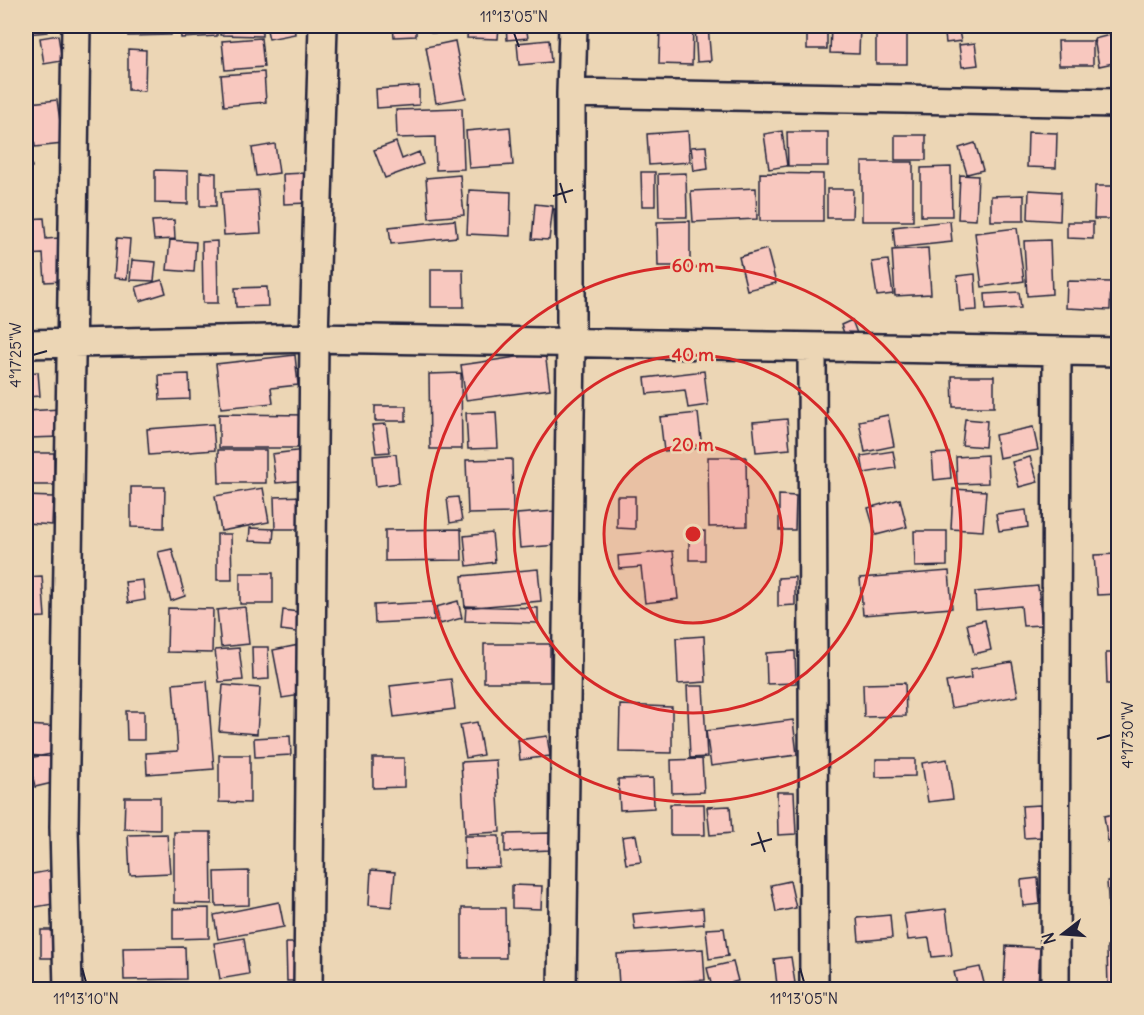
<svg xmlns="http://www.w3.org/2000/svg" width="1144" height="1015" viewBox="0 0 1144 1015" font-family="Delius,sans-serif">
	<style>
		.building { fill: #f8c8bf; stroke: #22223b; stroke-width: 1.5 }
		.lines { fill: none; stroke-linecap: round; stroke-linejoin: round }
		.minor-casing { stroke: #22223b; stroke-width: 32 }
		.minor { stroke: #ecd6b5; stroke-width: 27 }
		.ticks { fill: none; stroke: #22223b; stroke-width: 2 }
		.ring { fill: none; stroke: #d62828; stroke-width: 3 }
		.centre { fill: #d62828; stroke: #ecd6b5; stroke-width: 3 }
		.ring-label { font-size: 18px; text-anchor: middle; font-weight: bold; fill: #d62828; stroke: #ecd6b5; stroke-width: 5; stroke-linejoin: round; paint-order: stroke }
		.neatline { fill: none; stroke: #22223b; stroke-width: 2 }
		.ticks-label { font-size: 15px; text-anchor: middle; fill: #22223b }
	</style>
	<rect width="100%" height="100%" fill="#ecd6b5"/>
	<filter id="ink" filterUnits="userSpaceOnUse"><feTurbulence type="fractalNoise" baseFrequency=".0167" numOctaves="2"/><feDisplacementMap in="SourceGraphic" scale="12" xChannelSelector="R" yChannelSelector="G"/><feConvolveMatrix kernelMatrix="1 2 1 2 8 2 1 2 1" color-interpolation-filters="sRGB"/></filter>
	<g filter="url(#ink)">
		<!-- building -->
		<path class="building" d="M26 26H46L47 32 26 34Z
			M128 26H171V35L128 36Z
			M180 26H217V36L181 38Z
			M220 26H262V36L220 35Z
			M266 26H294L295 34 269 39Z
			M393 26H416V36L394 37Z
			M430 26H460V31L431 33Z
			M468 26H499L498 39 467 38Z
			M506 26H526L528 38 507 40Z
			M660 26H693L692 65 659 64Z
			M695 26H708L711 61 697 62Z
			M722 26H757V28L722 30Z
			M807 26H827V49H807Z
			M831 26H860L859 54 830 53Z
			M876 26H907V64H876Z
			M944 26H958L961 41 946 43Z
			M1118 33V62L1099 66 1094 39Z
			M58 35 62 61 44 64 40 38Z
			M261 38 264 67 225 70 222 41Z
			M549 40 551 62 519 65 517 43Z
			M455 41 466 98 436 103 426 47Z
			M1058 41H1093V65H1059Z
			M975 43 978 65 962 67 959 45Z
			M128 49 146 50 145 91 128 90Z
			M264 72 266 102 224 106 221 75Z
			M419 86V105L377 108 376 89Z
			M57 100 63 144 35 147 30 103Z
			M462 108 464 169 436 170 435 137 397 138 396 110Z
			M510 127 513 165 469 168 466 131Z
			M688 131 690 162 649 165 647 134Z
			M782 131 787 166 769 169 764 134Z
			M787 132H828V166H788Z
			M1028 132 1057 133 1056 168 1027 167Z
			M895 135H926V160H895Z
			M396 142 402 159 419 152 423 164 385 178 374 150Z
			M975 143 983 170 967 174 959 148Z
			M275 144 279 173 256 176 252 148Z
			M706 146 708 169 694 171 691 147Z
			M28 150 32 167 26 168V151Z
			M862 162H913V221H862Z
			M951 167 952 216H921V168Z
			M155 170 188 171V204L155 203Z
			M200 172 216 173V206H200Z
			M641 172H655V206H642Z
			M306 173 307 203 284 204 283 174Z
			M686 173 687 217H659L658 174Z
			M760 173 823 174V221H760Z
			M460 175 464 215 429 218 426 178Z
			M960 175 978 176 976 220 958 219Z
			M1095 186H1118V219H1094Z
			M756 188 757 219 693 222 691 191Z
			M827 189H853L852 218H827Z
			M258 190 261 233 224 235 221 192Z
			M469 190 511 192 510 236 467 234Z
			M1029 190 1061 192 1060 221 1028 219Z
			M1024 195V221H991V196Z
			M535 204 553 206 549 240 532 239Z
			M554 209H575V239H555Z
			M44 218 46 239 59 238 62 281 45 282 43 254 26 255V219Z
			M174 220 175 239 154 240 152 221Z
			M455 220 457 237 391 244 389 227Z
			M690 221V266H658L657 222Z
			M950 221 952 242 895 248 893 227Z
			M1067 222H1093V239L1067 238Z
			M1017 228 1024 281 982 287 975 233Z
			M117 238 130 239 127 279 114 278Z
			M170 240 196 242 194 272 167 270Z
			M1050 240 1052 294 1027 296 1024 241Z
			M217 241 218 303H203L202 242Z
			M928 248 931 294 895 296 892 250Z
			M767 249 776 283 747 290 739 257Z
			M132 260 156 262 154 281 130 280Z
			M888 260 893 294 877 296 872 262Z
			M431 269H463L464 307H431Z
			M975 274 977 310 960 311 957 276Z
			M162 280 166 293 140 301 136 287Z
			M1067 281 1111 282 1110 310 1066 308Z
			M267 287 268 306 236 307 235 288Z
			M1019 292 1021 308 986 310 985 294Z
			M852 320 864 352 853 357 841 325Z
			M545 353 550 389 466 400 461 365Z
			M295 355 298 385 271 388 273 403 221 408 216 364Z
			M704 371 708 405 688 408 685 390 647 394 645 378Z
			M38 372 40 396 26 397V373Z
			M461 373 462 449H430L429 374Z
			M189 374 190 399 160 400 159 375Z
			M952 376H994V407H953Z
			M375 406H406V421H375Z
			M60 409 61 437 29 438 27 411Z
			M496 412 498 448 468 449 466 413Z
			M698 413 702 448 664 451 660 417Z
			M219 414 307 415V448H219Z
			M888 415 894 446 865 452 859 421Z
			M787 419 790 449 756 452 753 422Z
			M965 419 987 421 985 447 962 445Z
			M213 424 215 450 149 455 147 429Z
			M386 424 390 452 376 453 372 425Z
			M1033 427 1038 450 999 458 995 435Z
			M218 450H266V483H219Z
			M304 450 308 480 276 483 272 454Z
			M893 451 896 468 864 473 861 456Z
			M26 453H54V485H26Z
			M949 453 951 478 934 480 932 454Z
			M396 454 399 483 376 486 373 456Z
			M987 455 988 483 957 484 956 457Z
			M708 457H746L747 526 709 527Z
			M1030 457 1038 482 1019 487 1012 462Z
			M512 459 513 513 468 514 466 460Z
			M131 487H165L164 528 131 527Z
			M263 488 269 522 221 531 215 496Z
			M953 489 986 491 983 531 951 529Z
			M779 495 796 496 795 530H779Z
			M26 496 53 497 52 525 26 523Z
			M306 496 308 529H275L274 497Z
			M617 496H635V529L617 528Z
			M458 497 462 521 450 523 447 498Z
			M900 499 907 527 876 535 868 508Z
			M1026 510 1028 527 999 531 996 514Z
			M555 511 558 545 520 548 517 514Z
			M250 528 274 529 273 542 249 541Z
			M461 529 462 560 385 561V530Z
			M705 531V560H689V532Z
			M914 531H947V566L915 567Z
			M492 533 495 562 467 566 464 536Z
			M217 534H231L232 580H217Z
			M172 549 185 596 171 601 158 552Z
			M673 551 678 599 645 603 641 567 619 569 618 556Z
			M1118 554V594L1097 595 1094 555Z
			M538 569 541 601 465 608 462 576Z
			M949 571 952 608 863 615 860 578Z
			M240 573H273V604H240Z
			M42 576 45 617 26 618V577Z
			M795 577V605L778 606V578Z
			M143 580 145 600 128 603 125 582Z
			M1038 586 1042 625 1023 626 1021 606 976 610 975 592Z
			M458 601 462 618 440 624 436 607Z
			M433 602 434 620 375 623 374 605Z
			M466 606 538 608V623L465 621Z
			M245 607 249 644 221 647 217 610Z
			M168 608 213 609 212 653 167 652Z
			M283 610 306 613 304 633 281 630Z
			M985 620 991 650 974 654 967 624Z
			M704 636 706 682 678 684 676 638Z
			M484 644H550V682H484Z
			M299 645 308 694 282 698 273 650Z
			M252 647H268L269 679 253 680Z
			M239 648 243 680 219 682 215 650Z
			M795 651 796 683 767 684 766 653Z
			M1106 653H1118V684H1107Z
			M1012 662 1018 696 951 708 946 682 971 678 970 669Z
			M451 679 455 709 394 717 390 686Z
			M207 681 214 769 147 774 146 753 178 751 173 684Z
			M905 683 906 716 864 717 863 684Z
			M223 685 260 688 257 734 219 731Z
			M687 686H703L707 757 690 758Z
			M620 705 672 707V753L619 752Z
			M126 711H144V740H127Z
			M793 720 797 755 711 766 706 731Z
			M477 722 483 755 466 758 460 725Z
			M26 725 60 727 58 757 26 755Z
			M290 736 291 755 255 757 254 738Z
			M547 736 550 756 520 760 518 740Z
			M56 753 61 781 35 787 29 758Z
			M219 755H250V803L219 802Z
			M373 758H404V787L373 788Z
			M702 759 704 792 672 793 671 760Z
			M876 759H915V776L876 777Z
			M947 759 953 799 928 802 922 763Z
			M496 760 500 832 465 834 461 762Z
			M653 778 654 808 620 810 618 779Z
			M777 792H794L796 834 778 835Z
			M125 797H160V830L124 829Z
			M670 804H704L705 835H670Z
			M1040 805 1042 837 1024 838 1022 806Z
			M730 806 732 833 710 835 707 807Z
			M1118 813V840L1108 842 1104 816Z
			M174 832H211L212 904 174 903Z
			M550 833V850L505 852V834Z
			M167 834 170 873 130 875 128 835Z
			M636 835 641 862 626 864 622 837Z
			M464 836H499L500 867 465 868Z
			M54 870 59 903 30 908 26 875Z
			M371 870 395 872 392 907 369 905Z
			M249 871V905L216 906 215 872Z
			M1038 878 1040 904 1023 906 1021 880Z
			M790 881 796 908 776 912 771 885Z
			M1107 881H1118V913L1109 914Z
			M512 885 542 886 541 909 512 908Z
			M279 902 284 927 218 939 214 915Z
			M209 908V938L173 939V909Z
			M462 908H505L506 958H462Z
			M703 908 704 924 635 930 633 914Z
			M946 909 952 955 932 957 929 938 908 940 904 914Z
			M890 915 892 938 859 941 857 918Z
			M724 928 728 956 709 959 706 929Z
			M41 930H59V958H41Z
			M244 938 249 974 220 979 214 943Z
			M286 943H301L302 981H287Z
			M1006 946 1040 948 1038 985 1004 984Z
			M185 947 186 979 124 980 123 948Z
			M1107 947H1118V989H1108Z
			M703 949 705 980 619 985 617 954Z
			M791 957 795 983 777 985 774 959Z
			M733 962 738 981 712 987 707 968Z
			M980 967 984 983 958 989 954 972Z
			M41 982H57V990H41Z
			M400 988H457V990H400Z"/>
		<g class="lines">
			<defs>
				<path id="minor" d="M571 93 1118 103
					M26 344 314 338 1118 352
					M812 347 814 990
					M68 990 64 827 76 26
					M308 990 314 338 323 26
					M562 990 571 343V93L573 26
					M1055 990 1057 351"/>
			</defs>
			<!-- minor casing -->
			<use href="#minor" class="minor-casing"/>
			<!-- minor -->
			<use href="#minor" class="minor"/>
		</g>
	</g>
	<!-- ticks -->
	<path class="ticks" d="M514 33 519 47M560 183 566 203M553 196 573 190M33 355 47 351M1097 739 1111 735M758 832 765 852M751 845 772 839M82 968 86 982M800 968 804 982"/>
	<!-- distance rings -->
	<circle cx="693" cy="534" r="89" fill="#d62828" fill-opacity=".12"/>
	<g class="ring">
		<circle cx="693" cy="534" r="89"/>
		<circle cx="693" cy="534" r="179"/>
		<circle cx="693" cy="534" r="268"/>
	</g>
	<circle cx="693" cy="534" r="9" class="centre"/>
	<g class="ring-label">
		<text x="693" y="272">60 m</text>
		<text x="693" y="361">40 m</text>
		<text x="693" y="451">20 m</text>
	</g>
	<!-- margin -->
	<rect width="1144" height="1015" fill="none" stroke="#ecd6b5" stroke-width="66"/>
	<!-- north arrow -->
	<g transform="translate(1063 934) rotate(253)" stroke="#ecd6b5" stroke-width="4.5" paint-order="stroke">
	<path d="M0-4.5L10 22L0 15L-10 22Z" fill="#22223b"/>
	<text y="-9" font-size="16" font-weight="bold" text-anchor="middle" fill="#22223b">N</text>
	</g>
	<rect x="33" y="33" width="1078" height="949" class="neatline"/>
	<g class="ticks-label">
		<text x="514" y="22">11°13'05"N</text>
		<text transform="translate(16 355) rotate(-90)" y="5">4°17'25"W</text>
		<text transform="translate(1128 735) rotate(-90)" y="5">4°17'30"W</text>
		<text x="86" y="1004">11°13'10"N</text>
		<text x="804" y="1004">11°13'05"N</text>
	</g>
</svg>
